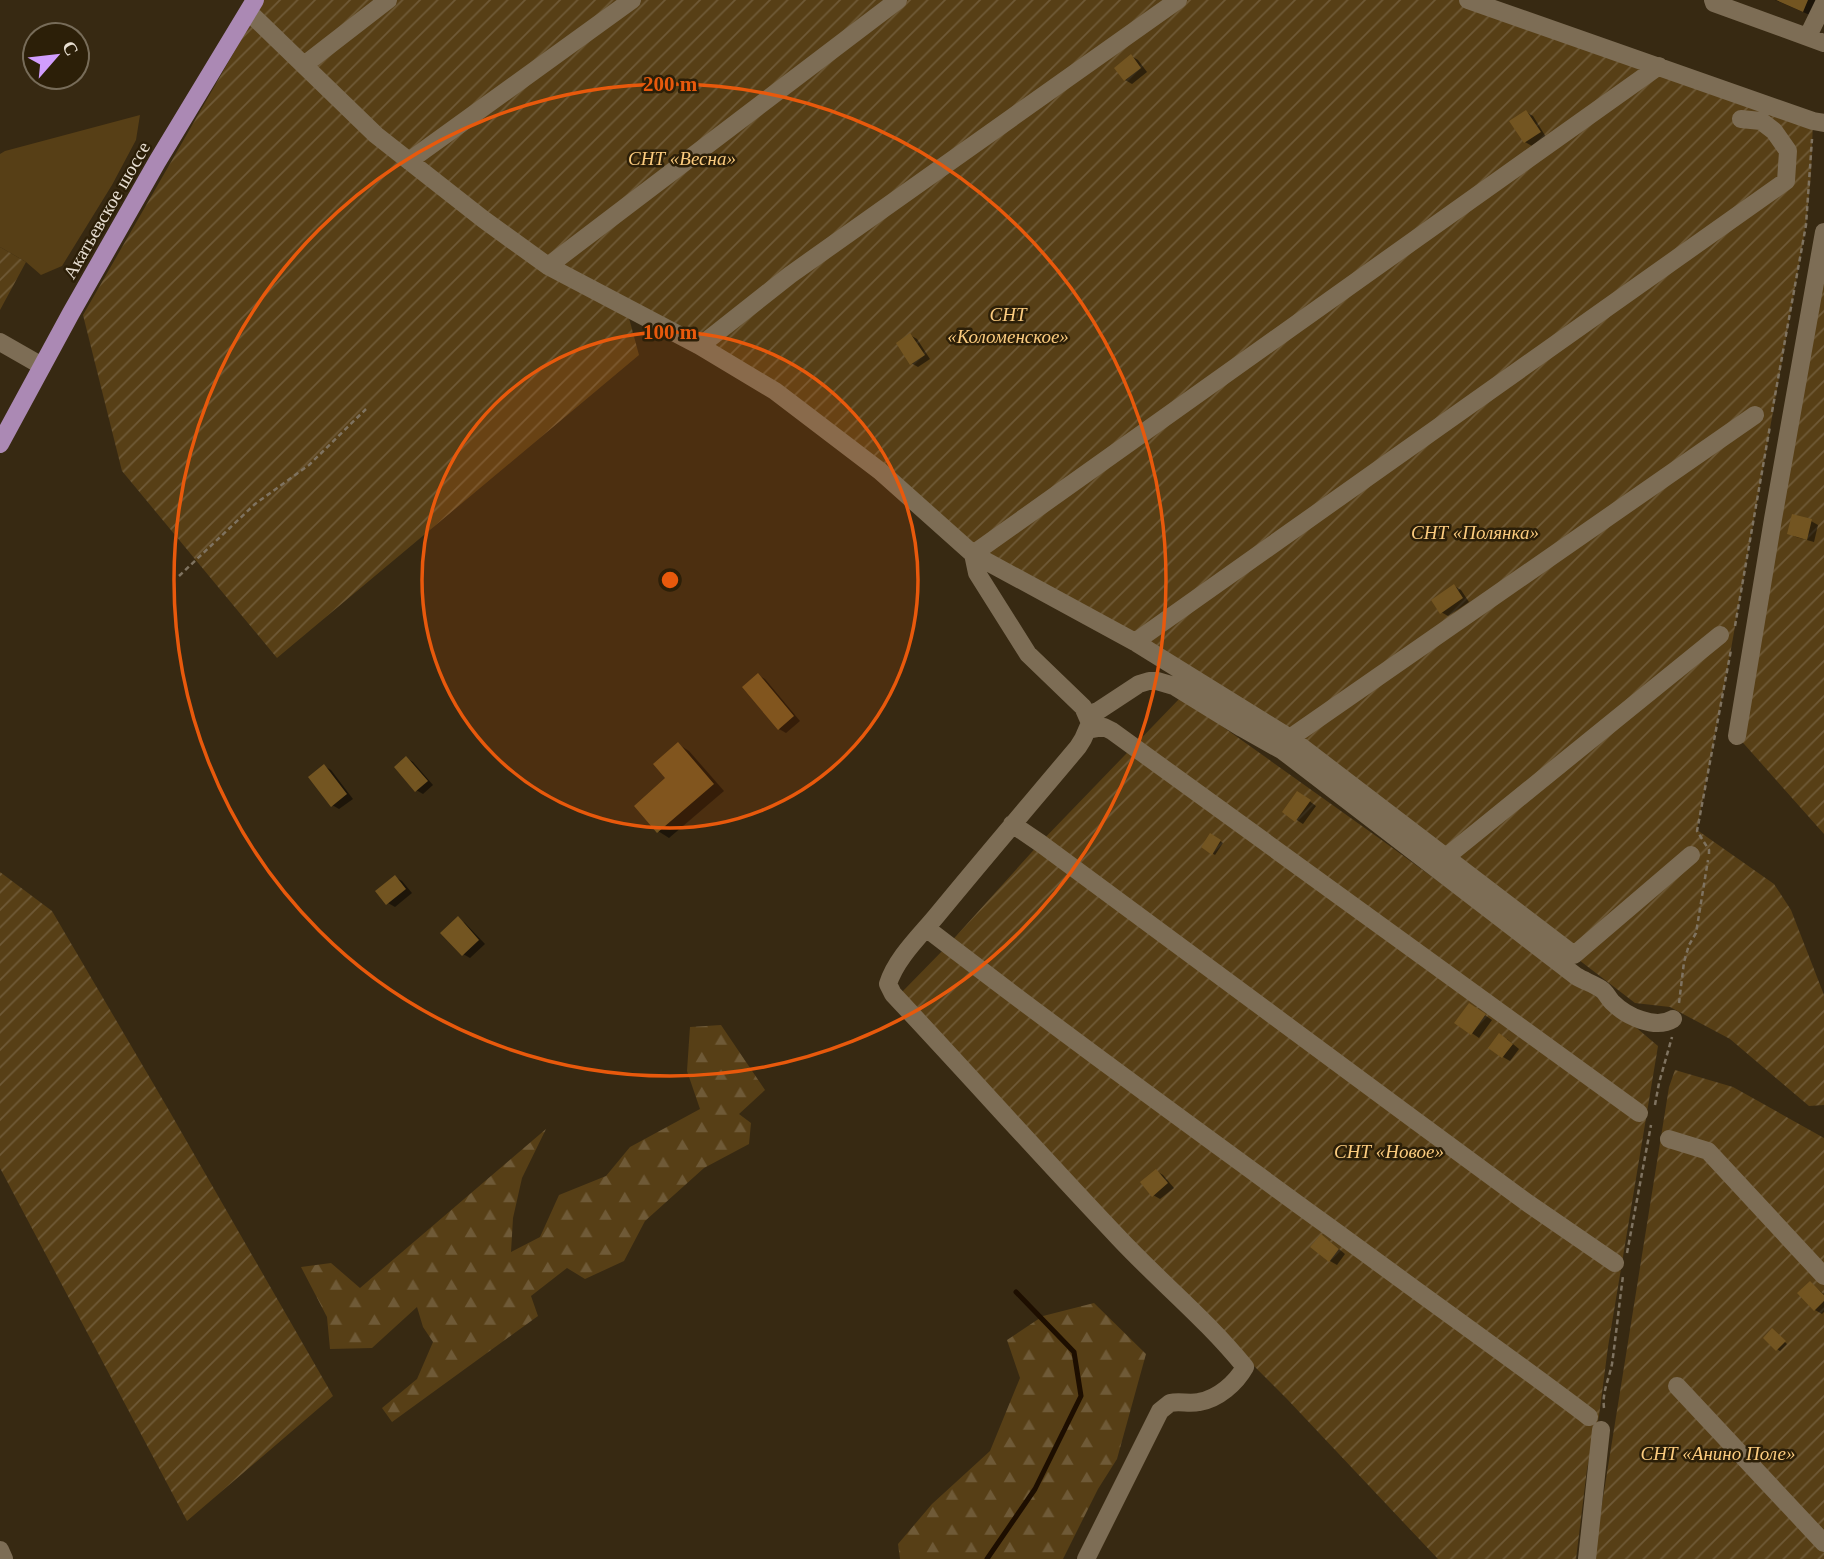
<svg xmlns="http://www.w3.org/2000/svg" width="1824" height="1559" viewBox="0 0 1824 1559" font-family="'Times New Roman',serif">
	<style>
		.grass { fill: #573f16 }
		.forest { fill: url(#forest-firs) }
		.garden { fill: url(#garden-furrows) }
		.shadow { fill: #0007 }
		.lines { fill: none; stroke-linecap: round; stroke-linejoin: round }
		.stream { stroke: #1d0e00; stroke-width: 5 }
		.building { fill: #735521 }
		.path { stroke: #7f7360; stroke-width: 2.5; stroke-dasharray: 5 3.5; stroke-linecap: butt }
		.minor { stroke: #7d6d55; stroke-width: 18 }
		.major { stroke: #ab89b4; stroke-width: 18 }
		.ring { fill: none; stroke: #e8590c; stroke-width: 3.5 }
		.labels { text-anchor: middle; stroke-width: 5; stroke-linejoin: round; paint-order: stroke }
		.park-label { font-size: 19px; font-style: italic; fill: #fccc7f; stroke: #2c1f08 }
		.street-label { font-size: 19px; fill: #e8dfd2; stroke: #2c1f08 }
		.centre { fill: #e8590c; stroke: #2c1f08; stroke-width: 3.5 }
		.ring-label { font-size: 21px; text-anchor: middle; font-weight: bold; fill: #e8590c; stroke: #2c1f08; stroke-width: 5; stroke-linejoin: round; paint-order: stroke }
	</style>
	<defs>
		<pattern id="forest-firs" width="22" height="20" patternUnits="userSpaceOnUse" patternTransform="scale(1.75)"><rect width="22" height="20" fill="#573f16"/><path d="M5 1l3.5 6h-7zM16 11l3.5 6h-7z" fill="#6f5a37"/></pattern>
		<pattern id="garden-furrows" width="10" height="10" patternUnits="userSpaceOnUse" patternTransform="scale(1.75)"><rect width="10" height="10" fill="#573f16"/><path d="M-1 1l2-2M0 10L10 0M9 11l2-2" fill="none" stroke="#6f5a37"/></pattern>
	</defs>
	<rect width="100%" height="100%" fill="#372912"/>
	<!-- grass -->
	<path class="grass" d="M140 115 136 140 112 185 62 266 41 275 26 262 0 247V154L5 151Z"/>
	<!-- forest -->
	<path class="forest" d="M721 1025 765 1090 739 1114 751 1123 749 1144 704 1168 645 1221 624 1261 585 1279 567 1268 531 1296 538 1316 392 1422 382 1408 417 1379 433 1342 423 1327 417 1307 372 1348 330 1349 327 1317 301 1267 331 1263 360 1288 546 1129 522 1178 513 1218 511 1252 540 1237 559 1195 606 1176 630 1147 700 1109 687 1071 690 1027Z
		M1094 1303 1146 1354 1117 1459 1098 1489 1063 1559H900L898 1544 932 1504 990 1451 1020 1378 1007 1340 1043 1316Z"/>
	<!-- garden -->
	<path class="garden" d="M264 0H1468L1813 121 1811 174 1806 225 1728 666 1697 830 1774 884 1791 910 1824 995V1105L1809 1106 1730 1039 1670 1007 1635 1003 1290 738 973 554 775 391 626 307 639 355 277 658 122 471 83 315Z
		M1824 232V834L1737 736Z
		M0 247 26 262 0 310Z
		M1181 697 1383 841 1620 1014 1658 1046 1608 1347 1599 1416 1587 1469 1576 1559H1438L1287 1399 1096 1208 902 992 948 945 1040 843Z
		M0 872 52 911 167 1107 333 1396 187 1521 0 1168Z
		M1675 1070 1733 1087 1824 1138V1559H1595L1597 1535 1669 1087Z"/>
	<!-- shadow -->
	<path class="shadow" d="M1775 0H1824L1819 19Z
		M1131 56 1138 60 1147 72 1132 84 1125 80Z
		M1526 112 1533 116 1546 137 1532 146 1525 142Z
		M910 335 917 339 930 359 918 367 911 363Z
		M1811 521 1818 525 1814 542 1796 537 1789 533Z
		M1454 586 1461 590 1469 602 1448 616 1441 612Z
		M758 675 765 679 800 721 786 733 779 729 744 687Z
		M678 744 689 751 724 791 669 838 658 831 668 778Z
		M406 758 413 762 433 785 423 794 416 790Z
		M324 766 331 770 353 799 339 809 332 805Z
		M1304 797 1316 806 1303 824 1284 812Z
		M1211 835 1223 843 1215 855 1203 847Z
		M395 877 402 881 412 893 395 907 388 903Z
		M458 919 465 923 485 944 470 958 463 954Z
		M1476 1009 1492 1020 1479 1038 1457 1023Z
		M1507 1039 1519 1049 1510 1061 1503 1057Z
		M1156 1171 1163 1175 1174 1188 1160 1199 1153 1195Z
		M1328 1240 1345 1254 1337 1265 1330 1261Z
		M1810 1283 1824 1294V1312L1822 1314 1815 1310Z
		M1775 1332 1787 1344 1780 1351 1777 1349Z"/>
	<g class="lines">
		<!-- stream -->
		<path class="stream" d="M987 1559 1035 1489 1081 1396 1074 1352 1016 1292"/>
	</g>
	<!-- building -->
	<path class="building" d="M1776 0H1808L1803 12Z
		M1131 54 1141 68 1124 81 1114 68Z
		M1526 110 1541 132 1524 143 1509 121Z
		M910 333 925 355 910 365 896 343Z
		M1792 514 1812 519 1807 540 1787 534Z
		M1454 584 1463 598 1440 614 1431 600Z
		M758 673 794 716 778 730 742 687Z
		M678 742 714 784 657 833 634 806 665 778 653 764Z
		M406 756 428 781 415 792 394 767Z
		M324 764 347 794 331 807 308 777Z
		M1297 791 1311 800 1295 822 1282 812Z
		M1210 833 1221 840 1212 855 1201 847Z
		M395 875 406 889 386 905 375 891Z
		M458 916 479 940 462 956 440 933Z
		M1469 1003 1486 1014 1471 1035 1454 1023Z
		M1499 1033 1513 1044 1502 1058 1488 1048Z
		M1156 1169 1168 1183 1152 1197 1140 1182Z
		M1321 1234 1339 1249 1329 1262 1310 1247Z
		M1810 1281 1824 1295V1301L1814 1311 1797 1293Z
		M1772 1328 1786 1341 1776 1351 1763 1338Z"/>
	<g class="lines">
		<!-- path -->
		<path class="path" d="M1772 412 1806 225 1812 139
			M179 576 255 504 309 465 366 409
			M1735 626 1770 426
			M1709 854V850L1697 831 1731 650
			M1679 1003 1684 962 1689 945 1696 933 1708 860
			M1655 1105 1659 1083 1672 1037
			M1627 1253 1651 1125
			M1604 1408C1602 1392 1609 1379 1612 1364 1616 1335 1619 1306 1623 1276"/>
		<!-- minor -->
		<path class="minor" d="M1468 0 1813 121 1824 123
			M1713 0 1714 3 1824 43
			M254 17 376 135 483 219 548 266 700 346 775 391 880 471 973 554 1135 642 1290 738 1574 955 1691 855
			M1808 36 1824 3
			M304 65 388 0
			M409 161 632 0
			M548 266 898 0
			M0 342 42 366
			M700 346 790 275 1178 0
			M973 554 977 573 1028 654 1083 707 1090 723 1083 739 1078 747C1031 803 984 858 938 914 921 935 896 958 888 984L893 994C969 1075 1042 1157 1118 1237 1160 1282 1206 1319 1245 1367 1236 1383 1218 1399 1199 1402 1190 1404 1179 1401 1170 1403L1160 1411 1086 1559
			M973 554 1659 66
			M1135 642 1786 181 1788 151 1774 131 1761 121 1741 119
			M1087 715 1098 711 1139 684 1149 681H1157L1174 686 1242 728 1283 751 1576 976C1584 981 1594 984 1601 989 1606 992 1608 998 1612 1002 1626 1016 1655 1030 1673 1019
			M1087 730 1104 727 1112 731 1639 1113
			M1737 736 1773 519 1824 232
			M1290 738 1755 415
			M1012 824 1040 843 1416 1121 1529 1204 1615 1263
			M1446 857 1720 635
			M926 928C1086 1051 1250 1169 1413 1288 1472 1331 1531 1373 1589 1417
			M1669 1139 1708 1151 1824 1276
			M1677 1386 1824 1543
			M0 1550 4 1559
			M1587 1559 1601 1430"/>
		<!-- major -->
		<path class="major" d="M0 444 71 313 157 162 255 0"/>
	</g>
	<!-- distance rings -->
	<circle cx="670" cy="580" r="248" fill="#e8590c" fill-opacity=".12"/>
	<g class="ring">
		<circle cx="670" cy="580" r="248"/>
		<circle cx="670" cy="580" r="496"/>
	</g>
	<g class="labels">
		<!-- park labels -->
		<g class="park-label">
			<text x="682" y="165">СНТ «Весна»</text>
			<text x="1008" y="321">СНТ<tspan x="1008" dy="22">«Коломенское»</tspan></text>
			<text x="1475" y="539">СНТ «Полянка»</text>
			<text x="1389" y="1158">СНТ «Новое»</text>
			<text x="1718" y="1460">СНТ «Анино Поле»</text>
		</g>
		<!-- street labels -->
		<g class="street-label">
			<text transform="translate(106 210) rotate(-60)" y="7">Акатьевское шоссе</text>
		</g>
	</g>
	<circle cx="670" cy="580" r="10" class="centre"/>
	<g class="ring-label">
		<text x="670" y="91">200 m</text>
		<text x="670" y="339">100 m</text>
	</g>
	<!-- north arrow -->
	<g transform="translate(56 56) rotate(62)"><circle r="33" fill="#2c1f08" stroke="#776c59" stroke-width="2"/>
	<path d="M0-5L12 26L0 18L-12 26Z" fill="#d19dfe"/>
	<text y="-10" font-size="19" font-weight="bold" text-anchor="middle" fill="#e8dfd2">С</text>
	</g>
</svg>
